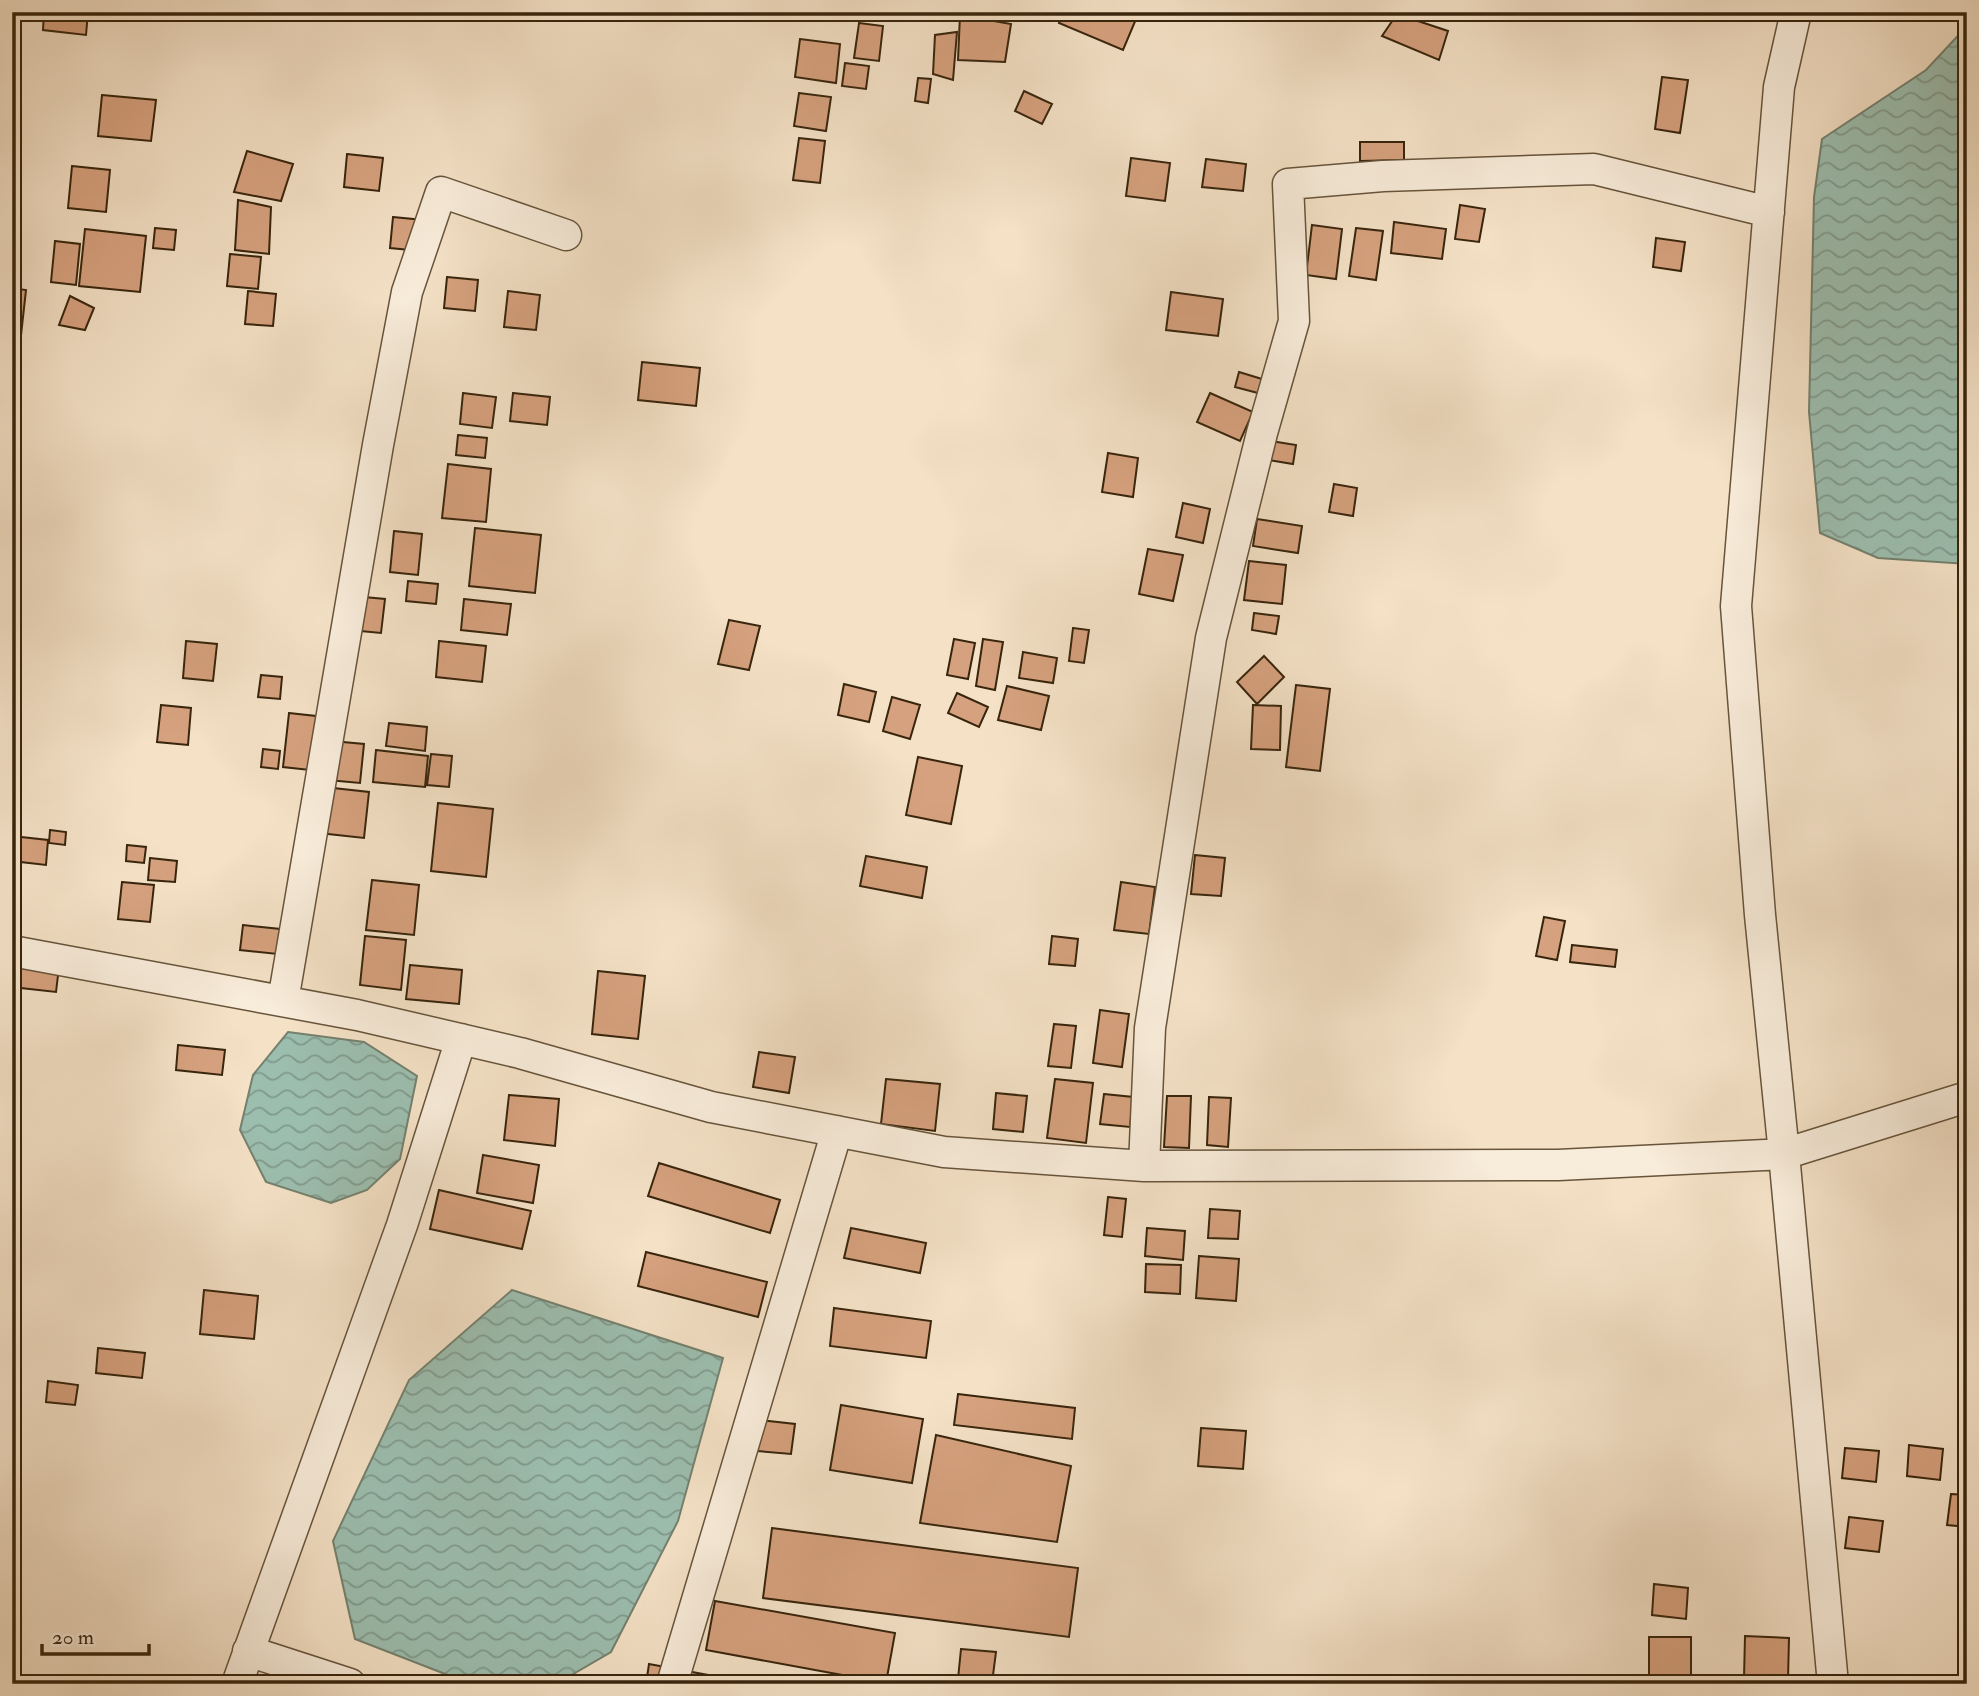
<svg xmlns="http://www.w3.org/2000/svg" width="1979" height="1696" viewBox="0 0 1979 1696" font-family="'IM FELL Double Pica',serif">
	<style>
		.water { fill: url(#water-waves); stroke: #74816e; stroke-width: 2 }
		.building { fill: #d6a17e; stroke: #38250d; stroke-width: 2 }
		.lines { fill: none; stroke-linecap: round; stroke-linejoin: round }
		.street-casing { stroke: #67543b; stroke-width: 33 }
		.street { stroke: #f8ecda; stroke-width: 30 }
	</style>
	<defs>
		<pattern id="water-waves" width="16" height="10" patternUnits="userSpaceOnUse" patternTransform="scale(1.75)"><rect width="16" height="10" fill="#9cbeaf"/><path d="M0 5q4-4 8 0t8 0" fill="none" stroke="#809a8d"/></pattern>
	</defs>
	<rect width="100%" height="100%" fill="#f4e1c6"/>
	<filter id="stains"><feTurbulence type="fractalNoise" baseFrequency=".00286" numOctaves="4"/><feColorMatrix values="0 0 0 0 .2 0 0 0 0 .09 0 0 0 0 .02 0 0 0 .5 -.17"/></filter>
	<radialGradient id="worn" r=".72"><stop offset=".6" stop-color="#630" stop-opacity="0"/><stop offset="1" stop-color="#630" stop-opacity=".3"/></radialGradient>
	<!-- water -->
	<path class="water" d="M1967 26V564L1878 558 1820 533 1809 412 1814 197 1822 139 1926 70Z
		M288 1032 364 1042 417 1076 400 1159 367 1190 331 1203 266 1182 240 1130 253 1075Z
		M512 1290 723 1358 678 1521 611 1652 556 1684H481L458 1679 355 1639 333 1541 409 1380Z"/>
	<!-- building -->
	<path class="building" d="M44 12H88L86 35 43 30Z
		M1064 12H1139L1123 50 1059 23Z
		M1397 14 1448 31 1439 60 1382 36Z
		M960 15 1011 24 1005 62 958 60Z
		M859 23 883 26 879 61 854 58Z
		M957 32 953 80 933 74 935 35Z
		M800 39 840 44 836 83 795 77Z
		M845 63 869 66 866 89 842 86Z
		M12 74 19 76 15 106H12Z
		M1662 77 1688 80 1680 133 1655 129Z
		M918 78 931 79 928 103 915 101Z
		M1024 91 1052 104 1042 124 1015 111Z
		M799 93 831 97 826 131 794 126Z
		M102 95 156 100 151 141 98 136Z
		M12 108H17L13 124H12Z
		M799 138 825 141 820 183 793 180Z
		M1360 142H1404V160L1360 161Z
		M247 151 293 164 281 201 234 192Z
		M347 154 383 158 379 191 344 187Z
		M1131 158 1170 163 1165 201 1126 196Z
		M1206 159 1246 164 1243 191 1202 187Z
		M72 166 110 170 106 212 68 208Z
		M238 200 271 207 269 254 235 250Z
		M1460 205 1485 209 1479 242 1455 239Z
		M393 217 423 220 420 251 390 248Z
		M1394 222 1446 229 1442 259 1391 253Z
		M1312 225 1342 229 1336 279 1306 275Z
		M155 228 176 230 174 250 153 248Z
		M1356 228 1383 231 1376 280 1349 276Z
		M85 229 146 236 140 292 79 286Z
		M1656 238 1685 242 1681 271 1653 267Z
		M55 241 80 244 76 285 51 282Z
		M230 254 261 257 258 289 227 286Z
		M447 277 478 280 475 311 444 308Z
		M12 288 26 290 19 353 12 352Z
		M248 291 276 294 273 326 245 324Z
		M508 291 540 295 536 330 504 327Z
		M1171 292 1223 299 1218 336 1166 330Z
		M70 296 94 308 85 330 59 325Z
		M642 362 700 368 696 406 638 400Z
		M1239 372 1262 379 1258 393 1235 387Z
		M463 393 496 397 492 428 460 424Z
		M513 393 550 397 547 425 510 421Z
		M1210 393 1253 412 1240 441 1197 422Z
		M458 435 487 438 485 458 456 455Z
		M1271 441 1296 445 1293 464 1268 460Z
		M1108 453 1138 458 1133 497 1102 492Z
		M448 464 491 469 486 522 442 518Z
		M1334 484 1357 488 1353 516 1329 512Z
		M1183 503 1210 509 1203 543 1176 537Z
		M1257 519 1302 526 1298 553 1253 546Z
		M475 528 541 535 535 593 469 586Z
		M394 531 422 534 418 575 390 572Z
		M1148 549 1183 555 1173 601 1139 594Z
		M1249 561 1286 565 1282 604 1244 600Z
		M408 581 438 584 436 604 406 601Z
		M353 596 385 599 381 633 350 630Z
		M464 599 511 604 507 635 461 630Z
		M1254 613 1279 616 1276 634 1252 630Z
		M729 620 760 626 749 670 718 664Z
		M1073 628 1089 630 1084 663 1069 661Z
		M954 639 975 643 968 679 947 675Z
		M983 639 1003 642 995 690 976 686Z
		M186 641 217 644 213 681 183 678Z
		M439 641 486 646 482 682 436 677Z
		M1023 652 1057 658 1053 683 1019 678Z
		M1264 656 1284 677 1257 704 1237 682Z
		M261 675 282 677 280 699 258 697Z
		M844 684 876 692 869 722 838 715Z
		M1296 685 1330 689 1320 771 1286 767Z
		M1007 686 1049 696 1041 730 998 720Z
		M957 693 988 707 979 727 948 713Z
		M892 697 920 705 910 739 883 731Z
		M161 705 191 708 188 745 157 742Z
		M1253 705 1281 706 1280 750 1251 749Z
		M289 713 325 717 319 771 283 767Z
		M389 723 427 727 425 751 386 746Z
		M332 741 364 744 360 783 328 780Z
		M263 749 280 751 278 769 261 767Z
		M376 750 428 756 425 787 373 782Z
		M431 754 452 756 449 787 427 785Z
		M918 757 962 766 951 824 906 815Z
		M315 786 369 792 364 838 310 832Z
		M438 803 493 809 486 877 431 871Z
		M50 830 66 832 65 845 49 843Z
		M12 836 48 840 46 865 12 861Z
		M127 845 146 847 144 863 126 861Z
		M1195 855 1225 858 1221 896 1191 894Z
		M866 856 927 867 922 898 860 886Z
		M150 858 177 861 175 882 148 880Z
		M372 880 419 885 414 935 366 930Z
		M122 882 154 885 150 922 118 919Z
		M1121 882 1155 887 1149 934 1114 930Z
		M1544 917 1565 921 1557 960 1536 956Z
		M243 925 290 930 287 955 240 950Z
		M365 936 406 940 401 990 360 985Z
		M1052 936 1078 939 1075 966 1049 964Z
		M1572 945 1617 950 1615 967 1570 962Z
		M13 962 59 967 56 992 12 987Z
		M410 965 462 970 459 1004 406 999Z
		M598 971 645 976 638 1039 592 1034Z
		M1100 1010 1129 1014 1122 1067 1093 1063Z
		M1054 1024 1076 1026 1071 1068 1048 1066Z
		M178 1045 225 1050 222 1075 176 1070Z
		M759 1052 795 1057 789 1093 753 1087Z
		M886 1079 940 1084 935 1131 881 1124Z
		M1055 1079 1093 1083 1086 1143 1047 1138Z
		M996 1093 1027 1096 1023 1132 993 1129Z
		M1104 1094 1133 1097 1130 1127 1100 1124Z
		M509 1095 559 1099 555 1146 504 1140Z
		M1167 1096H1191L1189 1148 1164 1147Z
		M1209 1097 1231 1098 1228 1147 1207 1145Z
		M483 1155 539 1165 533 1203 477 1193Z
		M659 1163 780 1200 770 1233 648 1196Z
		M439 1190 531 1211 522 1249 430 1229Z
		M1108 1197 1126 1199 1122 1237 1104 1235Z
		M1210 1209 1240 1211 1238 1239 1208 1238Z
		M851 1228 926 1243 920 1273 844 1258Z
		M1147 1228 1185 1231 1183 1260 1145 1256Z
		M646 1252 767 1282 758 1317 638 1286Z
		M1199 1256 1239 1259 1236 1301 1196 1298Z
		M1146 1264 1181 1265 1180 1294 1145 1292Z
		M204 1290 258 1296 254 1339 200 1334Z
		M834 1308 931 1321 926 1358 830 1346Z
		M98 1348 145 1353 142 1378 96 1373Z
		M48 1381 78 1385 75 1405 46 1402Z
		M958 1394 1075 1408 1072 1439 954 1425Z
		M841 1405 923 1419 912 1483 830 1470Z
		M760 1420 795 1424 791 1454 757 1451Z
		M1201 1428 1246 1431 1243 1469 1198 1466Z
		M936 1435 1071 1466 1057 1542 920 1523Z
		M1909 1445 1943 1449 1940 1480 1907 1476Z
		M1845 1448 1879 1451 1876 1482 1842 1478Z
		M1951 1494 1967 1495V1527L1947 1525Z
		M1849 1517 1883 1521 1879 1552 1845 1548Z
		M772 1528 1078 1568 1069 1637 763 1598Z
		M1654 1584 1688 1588 1686 1619 1652 1615Z
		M715 1601 895 1633 886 1683 706 1650Z
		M1745 1636 1789 1638 1788 1680 1744 1678Z
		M1649 1637H1691V1683H1649Z
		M961 1649 996 1652 992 1683 958 1679Z
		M649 1664 757 1684H646Z"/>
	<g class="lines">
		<defs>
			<path id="street" d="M1796 12 1779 87 1736 606 1760 915 1784 1154 1833 1684
				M12 951 357 1015 520 1053 711 1107 944 1152 1144 1166 1558 1165 1784 1154 1967 1097
				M283 1001 378 445 407 292 441 192 566 235
				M1144 1166 1150 1028 1211 638 1262 433 1294 321 1288 184 1383 176 1594 169 1769 212
				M248 1651 350 1684
				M237 1684 402 1225 461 1039
				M672 1684 837 1131"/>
		</defs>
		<!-- street casing -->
		<use href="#street" class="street-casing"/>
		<!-- street -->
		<use href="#street" class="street"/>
	</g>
	<!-- margin -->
	<rect width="1979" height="1696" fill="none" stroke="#f4e1c6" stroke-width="42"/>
	<rect x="14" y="14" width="1951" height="1668" fill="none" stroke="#38250d" stroke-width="3.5"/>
	<rect x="21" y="21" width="1937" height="1654" fill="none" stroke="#38250d" stroke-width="2"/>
	<!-- scale -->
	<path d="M42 1644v10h107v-10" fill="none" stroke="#38250d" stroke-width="3.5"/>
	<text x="52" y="1644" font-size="21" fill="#38250d" stroke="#f8ecda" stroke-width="5" paint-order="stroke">20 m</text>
	<rect width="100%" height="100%" filter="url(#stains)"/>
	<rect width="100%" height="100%" fill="url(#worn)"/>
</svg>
